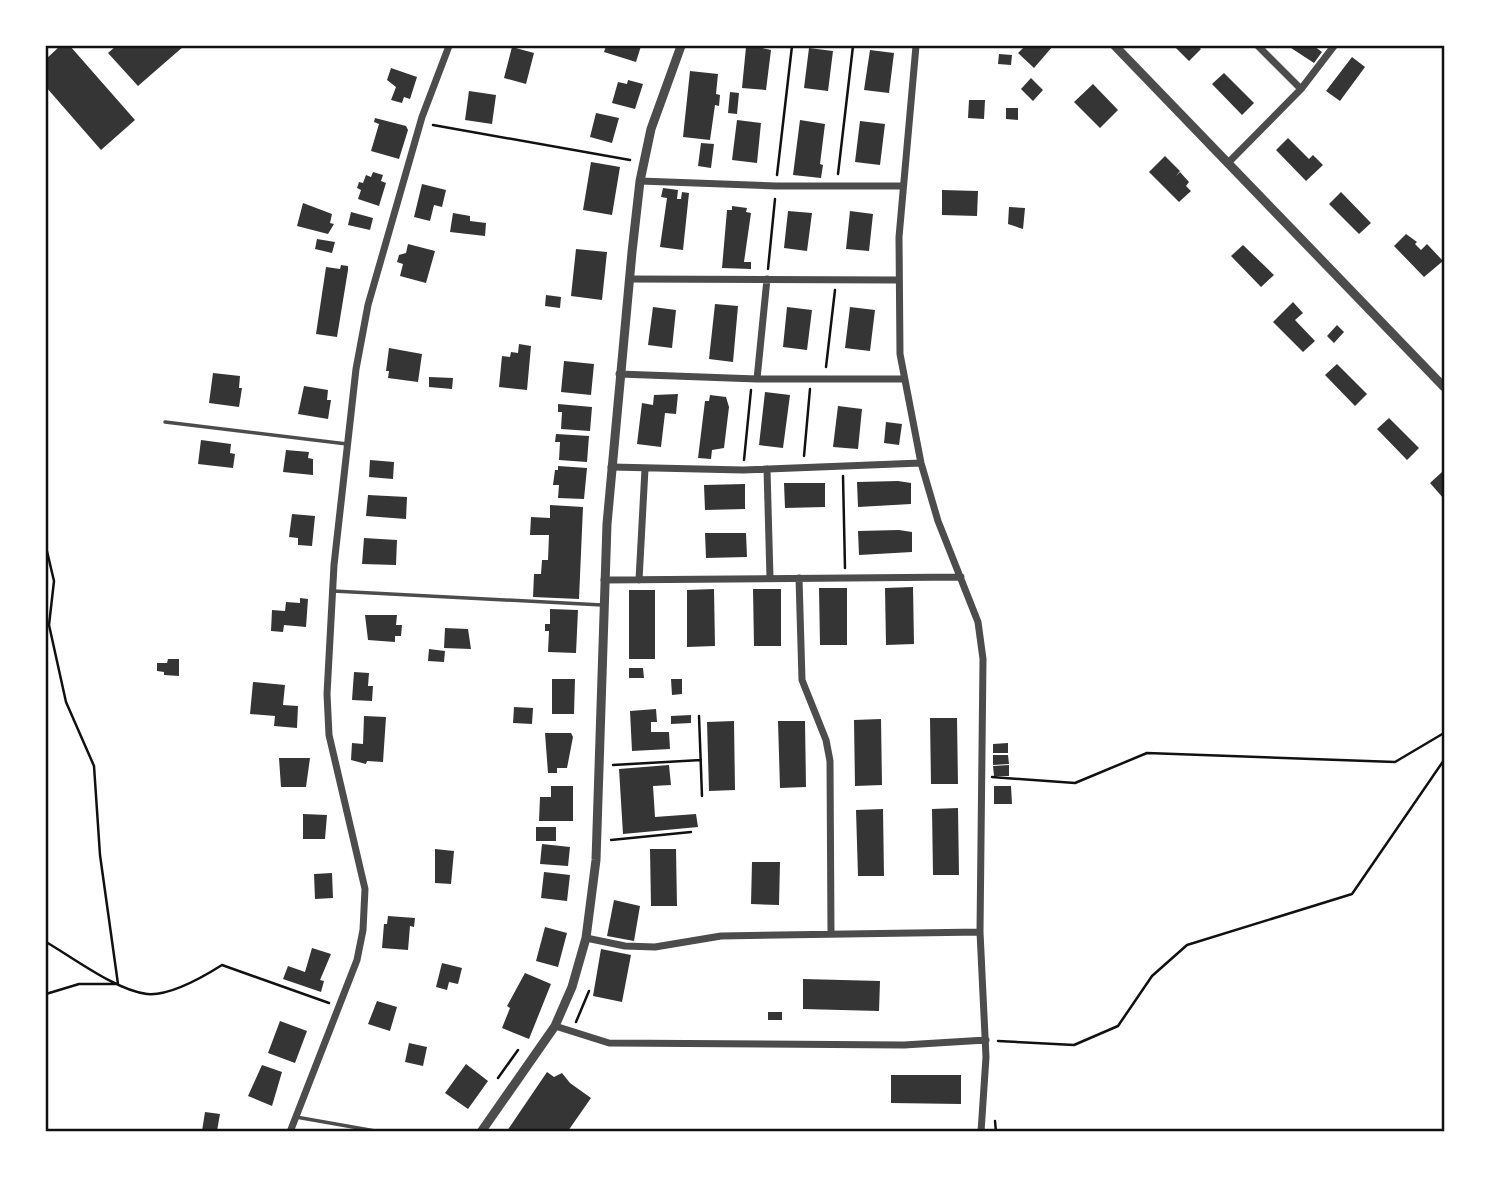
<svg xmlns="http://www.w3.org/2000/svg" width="1490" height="1177" viewBox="0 0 1490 1177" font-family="'Work Sans',sans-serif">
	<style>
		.building { fill: #353535 }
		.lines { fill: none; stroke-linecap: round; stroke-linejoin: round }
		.path { stroke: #111; stroke-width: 2.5 }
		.service { stroke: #4c4c4c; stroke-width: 3.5 }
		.minor { stroke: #4c4c4c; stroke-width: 7 }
		.tertiary { stroke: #4c4c4c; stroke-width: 9 }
		.neatline { fill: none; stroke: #111; stroke-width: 2.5 }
	</style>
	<rect width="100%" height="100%" fill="#fff"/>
	<!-- building -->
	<path class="building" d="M60 46H70L135 120 101 150 46 87V59Z
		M116 46H184L138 86 108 53Z
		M606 46H641L636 62 604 52Z
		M754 46 771 50 766 90 742 88 746 47Z
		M1025 46H1053L1034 68 1018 53Z
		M1174 46H1198L1201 49 1189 61Z
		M1288 46H1314L1322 52 1314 63Z
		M512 47 534 53 526 84 504 78Z
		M809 48 833 51 828 91 804 88Z
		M870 50 894 53 889 93 864 90Z
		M999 54 1012 55 1011 65 998 64Z
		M1352 57 1365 67 1340 101 1326 91Z
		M391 68 417 77 410 99 404 97 402 103 391 100 396 87 387 80Z
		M690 71 718 74 716 94 720 95 719 106 715 105 710 140 683 137Z
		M1224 73 1254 103 1242 115 1212 84Z
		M1031 78 1043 90 1033 101 1021 89Z
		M628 80 643 84 635 109 612 103 618 82 627 84Z
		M1093 84 1118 110 1100 128 1074 102Z
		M469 91 496 95 492 124 465 120Z
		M730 92 739 93 737 114 728 113Z
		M969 100H985L984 119 968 118Z
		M1006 108H1018V120L1006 119Z
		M596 113 619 118 612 143 590 137Z
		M375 118 406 126 408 130 399 159 371 151 379 124 374 122Z
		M737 120 761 123 757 163 732 160Z
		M800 120 825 124 820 164 823 165 821 178 793 175Z
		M860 121 885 124 880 165 855 162Z
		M1288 138 1309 159 1313 155 1323 165 1306 181 1276 150Z
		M701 143 714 144 711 168 698 166Z
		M1165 156 1180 171 1176 176 1180 172 1189 182 1186 186 1191 191 1179 202 1149 172Z
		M591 162 620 167 612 215 583 210Z
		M373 172 383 175 381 181 386 183 379 206 358 199 361 190 357 188 359 182 363 183 366 175 371 177Z
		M422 184 446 190 442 207 434 205 430 221 414 217Z
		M663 188 678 190 677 199H681L682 192 689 193 683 250 660 247 667 198 661 197Z
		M942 190 978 191 977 216 942 215Z
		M1341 192 1371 223 1359 234 1329 204Z
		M303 203 332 214 330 223 334 224 328 234 297 226Z
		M732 206 747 208 746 212 751 213 744 262H751V269L722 268 727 210H732Z
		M1009 207 1025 208 1023 229 1008 224Z
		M788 211 812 213 807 251 784 248Z
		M850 211 873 214 869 251 846 249Z
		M351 212 373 218 370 230 348 225Z
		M453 213 470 216V221L486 223 485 236 450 232Z
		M1406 234 1417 242 1415 244 1421 250 1427 244 1443 261 1424 277 1394 246Z
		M317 239 335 242 332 253 315 249Z
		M408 244 435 251 426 283 400 276 403 264 397 262 399 255 406 253Z
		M1243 245 1274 275 1261 287 1231 256Z
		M576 249 607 252 602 300 571 296Z
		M341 265 348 266V270L337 337 316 334 326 267 340 269Z
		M546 295 561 297 560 308 545 306Z
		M1293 302 1303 313 1295 320 1315 341 1303 352 1273 322Z
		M715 304 738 306 733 362 709 359Z
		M653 307 676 310 672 348 648 345Z
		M787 307 812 310 807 350 783 347Z
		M850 307 875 310 870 351 845 348Z
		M1337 325 1344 332 1334 343 1327 336Z
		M519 344 531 346 527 390 499 387 502 356 510 357 511 352 518 353Z
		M389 348 422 354 418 382 388 378 389 371H386Z
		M564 361 594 364 591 395 561 392Z
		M1337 364 1367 394 1355 406 1325 375Z
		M213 373 240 376 239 388H242L239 407 209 403Z
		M429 377 453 378 452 389 429 387Z
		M304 386 328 390 327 400H331L328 419 298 414Z
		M765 392 790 395 783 448 759 445Z
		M678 394 676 414 665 413 661 447 637 444 642 403 653 405 654 395Z
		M710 395 726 397 729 407 724 448 712 450 711 459 698 458 705 401H709Z
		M558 404 592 407 590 431 561 429 562 412H558Z
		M838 406 862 409 858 449 833 447Z
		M1389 418 1419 448 1407 460 1377 429Z
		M886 422 902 424 899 445 884 443Z
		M556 434 589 436 587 462 559 460 560 442H555Z
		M201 440 231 444 230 453 235 454 233 468 198 464Z
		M286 450 309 452 308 458 313 459V475L283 472Z
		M370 460 394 462 393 479 369 477Z
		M558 466 587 468 584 499 558 498 559 485H553L555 470H558Z
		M1442 472 1444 474V499L1430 483Z
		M898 481 911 483V504L858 507 857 482Z
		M784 483H825V507L785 508Z
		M745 484V509L705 510 704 485Z
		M368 495 407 497 406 519 366 516Z
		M550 505 583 507 579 599 533 597 534 574H541L542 560H548L549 535H530L531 517 550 518Z
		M292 514 315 516 312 546 298 545V538L289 537Z
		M899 530 912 532V552L859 555 858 531Z
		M705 533H746L747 557 706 558Z
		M364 538 397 540 396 565 362 564Z
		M913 587 914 644 886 645 885 588Z
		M819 588H847V645H820Z
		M714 589 715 646 687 647V590Z
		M753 589H781V646H754Z
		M629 590H655V659H629Z
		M300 598 308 599 306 627 284 625 283 632 271 631 272 610 285 611 286 602 300 603Z
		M550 609 578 610 576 653 548 652 549 631H545V624H550Z
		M365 615H397L396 625H402L401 636H395V642L368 640Z
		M445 628 468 629 471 649 444 648Z
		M429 649 445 651 444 662 428 661Z
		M168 659H179V676L164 675V672L157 671V663H167Z
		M629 668H643L644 678H629Z
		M354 672 369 673 368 686H373L372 701 352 700Z
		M552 679H575L574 714H552Z
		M671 679H682V694L672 695Z
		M253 682 285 685 283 705 298 706 297 728 274 726 275 716 250 714Z
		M514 707 533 708 532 724 513 723Z
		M656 709 657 722H651V732H669L670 749 632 751 630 711Z
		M691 715V723L671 724V716Z
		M364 716 386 717 383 762 367 761 366 764 351 760 352 743 363 744Z
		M930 718H957L958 784H931Z
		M881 719 882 785 855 786 854 720Z
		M734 721 735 790 709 791 707 722Z
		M778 721H805L806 787 780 788Z
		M545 733H571L573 737 567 768H557V773H548Z
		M1008 743V753H993V744Z
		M993 755H1008L1009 764 993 765Z
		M279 758H310L306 787H281Z
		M669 765 671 785 653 786 655 817 696 814 698 827 623 834 619 769Z
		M1009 765V776H994L993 766Z
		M551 786H573V821H539L540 797H551Z
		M994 786H1011L1012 804H994Z
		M958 808 959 875H933L932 809Z
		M883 809 884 876H858L856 810Z
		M303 814 327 815 325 839H303Z
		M536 827H556V841H536Z
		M542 844 570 847 568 866 540 864Z
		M435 849 454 851 451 884 435 883Z
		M650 849H676L677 906H651Z
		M752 862H780L779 905 751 904Z
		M544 872 570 875 567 901 541 898Z
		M332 873 333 898 315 899 314 874Z
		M614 900 640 906 634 941 607 936Z
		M388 916 415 918 414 927 410 926 408 950 382 948 384 924H387Z
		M545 927 567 933 558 967 536 961Z
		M312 948 331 954 320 980 324 981 321 992 283 979 288 966 305 972Z
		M601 949 631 955 622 1002 593 996Z
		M442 963 462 968 458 984 449 982 447 990 436 987Z
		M525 973 551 984 529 1039 502 1028 510 1008 507 1006Z
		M803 979 880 981 879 1011 803 1009Z
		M377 1001 397 1007 390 1031 368 1024Z
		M768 1012H782V1020H768Z
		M280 1021 307 1031 295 1063 268 1053Z
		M409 1043 427 1047 423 1066 405 1062Z
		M466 1064 488 1081 468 1109 445 1093Z
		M262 1065 282 1072 272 1106 248 1096Z
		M547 1072 554 1077 562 1073 570 1083 591 1098 568 1131 556 1129 507 1131Z
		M891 1075H961V1104L891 1103Z
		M205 1112 220 1114 217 1131H202Z"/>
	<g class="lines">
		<!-- path -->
		<path class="path" d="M433 125 630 160
			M838 174 853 46
			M777 175 792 46
			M768 269 775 199
			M826 367 835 290
			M804 456 810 389
			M744 460 751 390
			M843 476 845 568
			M46 547 54 581 49 625 66 702 94 766 100 855 118 984H79L46 994
			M699 716 702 796
			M613 765 701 760
			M992 777 1075 783 1147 753 1395 762 1444 733
			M611 840 691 832
			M46 942C72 957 117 991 147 994 169 996 203 977 222 965L329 1003
			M576 1022 589 991
			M998 1041 1074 1045 1118 1026 1152 976 1187 945 1352 894 1444 760
			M498 1078 518 1050
			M995 1121 996 1132"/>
		<!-- service -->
		<path class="service" d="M165 422 347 444
			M333 591 602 605
			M296 1117 381 1132"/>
		<!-- minor -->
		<path class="minor" d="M916 46 899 237 900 354 921 463 938 521 978 622 983 659 980 932 986 1057 981 1132
			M1258 46 1301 89
			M1229 162 1301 89 1334 46
			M640 181 776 186H903
			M629 279 898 280
			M619 374 757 379H903
			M757 379 767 279
			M611 467 743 470 921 463
			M767 469 770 578
			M799 578 802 680 826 740 830 761 831 933
			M604 580 961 577
			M639 580 645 469
			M586 938 625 946 655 947 721 936 980 932
			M555 1026 609 1043 904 1045 986 1040
			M290 1132 357 960 363 930 365 889 329 735 327 694 334 565 356 369 368 305 422 117 449 46"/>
		<!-- tertiary -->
		<path class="tertiary" d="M1115 46 1444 387
			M481 1132 555 1026 572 987 586 938 596 860 607 524 632 252 640 181 651 129 681 46"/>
	</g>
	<!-- border -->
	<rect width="1490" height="1177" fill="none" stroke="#ffffff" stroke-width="94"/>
	<rect x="47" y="47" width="1396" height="1083" class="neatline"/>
</svg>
